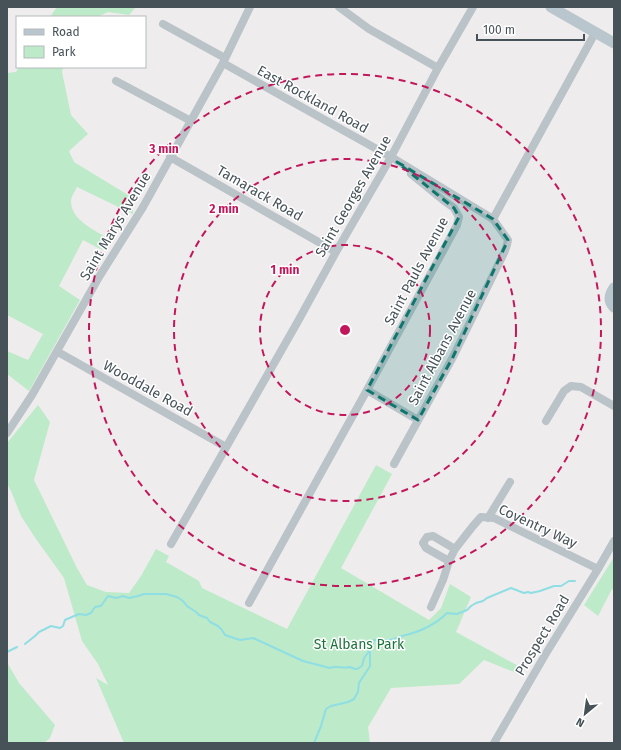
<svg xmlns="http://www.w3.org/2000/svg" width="621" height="750" viewBox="0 0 621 750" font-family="'Fira Sans',sans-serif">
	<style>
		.green { fill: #bdeac8 }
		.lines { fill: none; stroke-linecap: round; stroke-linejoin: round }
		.stream { stroke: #8edee4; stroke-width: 2 }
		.street { stroke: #b9c3c8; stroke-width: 8 }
		.secondary { stroke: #b9c6cd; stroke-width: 11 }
		.marked { fill: #0f766e; fill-opacity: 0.2; stroke: #0f766e; stroke-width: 3; stroke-dasharray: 8 5; stroke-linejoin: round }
		.ring { fill: none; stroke: #c2185b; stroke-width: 2; stroke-dasharray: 7 5 }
		.labels { text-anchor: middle; stroke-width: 3; stroke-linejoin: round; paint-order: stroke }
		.street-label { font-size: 14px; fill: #465258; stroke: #fff }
		.park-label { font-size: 14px; fill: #1e733c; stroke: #fff }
		.centre { fill: #c2185b; stroke: #fff; stroke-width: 2 }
		.ring-label { font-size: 12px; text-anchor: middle; font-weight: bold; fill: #c2185b; stroke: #fff; stroke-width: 3; stroke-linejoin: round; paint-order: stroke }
	</style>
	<rect width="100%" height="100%" fill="#efeced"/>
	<!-- green -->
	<path class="green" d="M57 7H136L129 15 108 12 97 17H50Z
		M19 67H63L62 72 71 115 88 134 69 151 74 162 133 198V214L77 187C75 191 71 197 71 201 71 220 94 230 108 238L102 250 83 240 59 286 80 300 29 391 7 374V351L28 360 43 334 7 315V73L16 72Z
		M38 405 50 422 34 480 77 568 87 585 106 592 129 593 141 576 156 549 169 556 166 562 199 581 202 588 287 629 376 465 392 474 341 568 429 620 441 608 450 584 471 597 456 632 522 668 519 674 484 660 459 684 391 688 368 727 370 743H124L96 678 108 685 98 664 82 641 64 578 36 539 21 516 11 491 7 484V443Z
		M614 557V590L612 589 598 616 584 605Z
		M7 658 8 664 19 683 55 725 50 738 44 743H7Z"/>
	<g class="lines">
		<!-- stream -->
		<path class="stream" d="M25 644 35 636 39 632 51 626 60 628 63 626 65 620 67 619 79 614 86 615 91 613 95 607 101 606 108 596 116 598 123 596 129 598 138 596 144 594H166L177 597 183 601 187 606 196 612 199 615 207 618 210 622 218 626 222 630 225 635 240 640 253 638 303 661 330 668C337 665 343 669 350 667L355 669H357L362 666 364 658 370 650 374 640C379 640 385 641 390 640 395 639 398 637 402 636 420 632 434 626 447 613L457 614 467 610 471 606 476 603 483 601 487 598 511 588 524 593 528 592 531 593 540 591 554 586H561L569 581H575
			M7 652 17 647
			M314 743 321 726 326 709 331 706 348 702 354 699 358 692 359 683 370 666V652"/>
		<!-- street -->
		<path class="street" d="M339 7 369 29 438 68
			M163 24 225 58
			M223 63 391 157 493 219 508 240 507 245 504 253 453 357 394 464
			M116 81 191 121
			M170 157 336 252
			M493 219 595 33
			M58 352 226 447
			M367 390 418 420
			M546 421 564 391 571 386 581 387 614 406
			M7 433 32 395 99 277 143 207 223 63 250 7
			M488 518 510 482
			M171 544 297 323 336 252 391 157 438 68 473 7
			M449 561 426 548 423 543 427 537 433 536 455 549
			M249 603 367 390 443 251 457 225 459 217 454 208 443 200 411 174
			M431 607 443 580 449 561 455 549 473 526 481 517 494 518 598 569
			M494 743 545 655 598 569 614 541"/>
		<!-- secondary -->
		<path class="secondary" d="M551 7 614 43
			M614 288C610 294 608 301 614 307"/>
	</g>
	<!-- marked area -->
	<path class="marked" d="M397 162 493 219 508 240 453 357 418 420 367 390 459 217 454 208Z"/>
	<!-- distance rings -->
	<g class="ring">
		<circle cx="345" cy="330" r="85"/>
		<circle cx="345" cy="330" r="171"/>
		<circle cx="345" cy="330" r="256"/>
	</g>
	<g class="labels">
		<!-- street labels -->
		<g class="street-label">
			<text transform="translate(313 99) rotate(29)" y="5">East Rockland Road</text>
			<text transform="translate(260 193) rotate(30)" y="5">Tamarack Road</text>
			<text transform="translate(353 196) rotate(-60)" y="5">Saint Georges Avenue</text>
			<text transform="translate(115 226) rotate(-59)" y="5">Saint Marys Avenue</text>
			<text transform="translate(416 271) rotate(-62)" y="5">Saint Pauls Avenue</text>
			<text transform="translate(442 347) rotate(-62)" y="5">Saint Albans Avenue</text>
			<text transform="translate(148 388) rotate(29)" y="5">Wooddale Road</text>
			<text transform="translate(538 526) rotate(25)" y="5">Coventry Way</text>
			<text transform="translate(542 635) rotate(-59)" y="5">Prospect Road</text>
		</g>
		<!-- park labels -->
		<g class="park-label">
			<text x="359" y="649">St Albans Park</text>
		</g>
	</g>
	<circle cx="345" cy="330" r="6" class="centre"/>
	<g class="ring-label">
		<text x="164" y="153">3 min</text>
		<text x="224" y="213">2 min</text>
		<text x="285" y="274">1 min</text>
	</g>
	<!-- border -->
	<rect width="621" height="750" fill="none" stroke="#465258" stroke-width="16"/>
	<!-- legend -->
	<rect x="16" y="16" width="130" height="52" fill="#ffffff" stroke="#b5babc"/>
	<rect x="24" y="29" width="20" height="6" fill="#b9c6cd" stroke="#b5babc"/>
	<text x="52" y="36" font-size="12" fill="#465258">Road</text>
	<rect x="24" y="46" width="20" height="12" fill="#bdeac8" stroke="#b5babc"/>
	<text x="52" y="56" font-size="12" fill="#465258">Park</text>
	<!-- north arrow -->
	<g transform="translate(585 714) rotate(209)" stroke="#ffffff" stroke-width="3" paint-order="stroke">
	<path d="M0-3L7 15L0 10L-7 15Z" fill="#465258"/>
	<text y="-6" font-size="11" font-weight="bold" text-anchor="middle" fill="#465258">N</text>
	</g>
	<!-- scale -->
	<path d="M477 34v6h107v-6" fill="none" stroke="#465258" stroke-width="2"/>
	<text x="483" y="34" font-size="12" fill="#465258" stroke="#ffffff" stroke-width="3" paint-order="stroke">100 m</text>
</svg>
